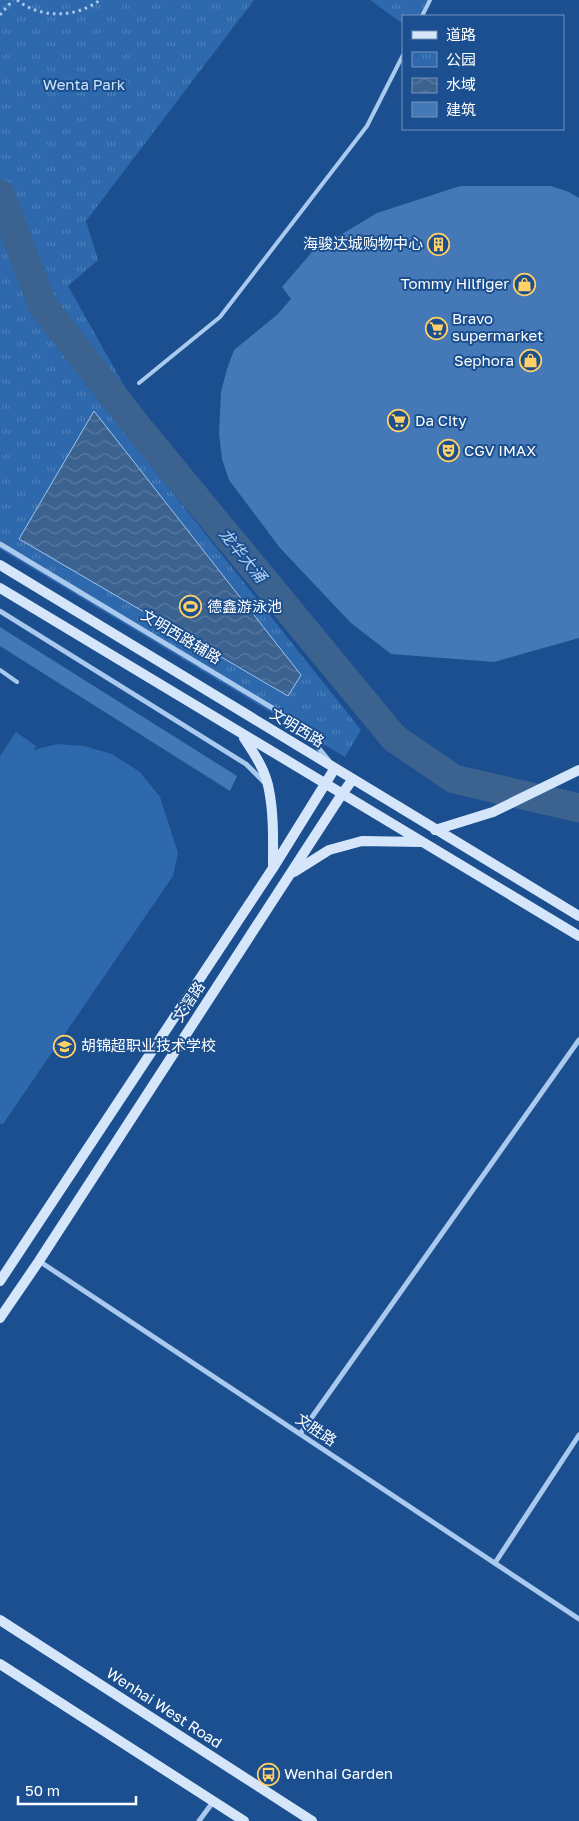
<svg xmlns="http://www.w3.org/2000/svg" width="579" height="1821" viewBox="0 0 579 1821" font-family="'Golos Text','Noto Sans SC',sans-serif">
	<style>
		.park { fill: url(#park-tufts) }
		.pitch { fill: #2e69ad }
		.water { fill: url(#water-waves); stroke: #9cc4f0 }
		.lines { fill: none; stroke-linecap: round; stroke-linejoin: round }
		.river { stroke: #3c6290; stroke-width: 29 }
		.building { fill: #4478b7 }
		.path { stroke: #a9c9ee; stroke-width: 3; stroke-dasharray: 2.5 4; stroke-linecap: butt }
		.lane { stroke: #a9c9ee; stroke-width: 4 }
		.street { stroke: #a9c9ee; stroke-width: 5 }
		.secondary { stroke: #d6e6fa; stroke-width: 10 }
		.labels { text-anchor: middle; stroke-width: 4; stroke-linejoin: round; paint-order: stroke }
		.park-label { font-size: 15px; fill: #cfe3fa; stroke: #1b4f8f }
		.poi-label { font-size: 15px; fill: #fff; stroke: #1b4f8f; text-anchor: start }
		.street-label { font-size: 15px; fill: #fff; stroke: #1b4f8f }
		.water-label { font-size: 16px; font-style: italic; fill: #b5d3f5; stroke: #1b4f8f }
	</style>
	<defs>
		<pattern id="park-tufts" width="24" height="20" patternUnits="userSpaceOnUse" patternTransform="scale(1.25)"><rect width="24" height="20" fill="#2e69ad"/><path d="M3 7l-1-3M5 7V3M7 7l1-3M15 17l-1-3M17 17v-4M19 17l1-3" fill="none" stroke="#4d80b9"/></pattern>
		<pattern id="water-waves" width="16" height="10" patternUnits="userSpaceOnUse" patternTransform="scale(1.25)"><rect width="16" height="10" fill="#3c6290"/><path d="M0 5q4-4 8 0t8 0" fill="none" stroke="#597aa1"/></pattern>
	</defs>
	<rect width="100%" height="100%" fill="#1b4f8f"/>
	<!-- park -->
	<path class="park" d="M0 0H254L86 221 98 260 68 286 149 430 134 444 361 730 345 757 0 549Z
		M370 0H428L419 16H403V24Z"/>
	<!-- pitch -->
	<path class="pitch" d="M16 732 36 746 34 750 57 744 84 746 112 754 140 772 160 797 178 853 173 876 3 1124H0V756Z"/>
	<!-- water -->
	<path class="water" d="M94 411 301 675 288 696 19 539Z"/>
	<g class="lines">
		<!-- river -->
		<path class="river" d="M0 194 43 306 140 430 394 738 454 779 579 808"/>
	</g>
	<!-- building -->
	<path class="building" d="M460 186H551L569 192 579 198V638L494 662 391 654 351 623 280 548 229 480 222 459 219 433 221 392 227 369 234 350 278 314 291 299 282 287 312 252 377 213Z
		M0 627 237 776 230 791 0 646Z"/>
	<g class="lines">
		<!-- path -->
		<path class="path" d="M17 0C41 19 76 18 100 0
			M0 15 13 0"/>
		<!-- lane -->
		<path class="lane" d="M422 16 430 0
			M139 383 220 317 367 126 403 55
			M0 670 17 682"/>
		<!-- street -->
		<path class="street" d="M0 544 299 724 330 762
			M0 611 246 764 265 783
			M39 1261 579 1619
			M300 1434 579 1040
			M495 1563 579 1435
			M199 1821 213 1802"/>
		<!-- secondary -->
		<path class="secondary" d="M0 565 579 916
			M0 588 579 936
			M244 738C254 753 266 771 269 790 274 815 273 842 273 867
			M435 830 493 812 579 770
			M294 872 329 850 362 841 422 842
			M0 1281 273 868 335 768
			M0 1318 39 1261 342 794 353 779
			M0 1620 312 1821
			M0 1664 244 1821"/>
	</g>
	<!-- icons -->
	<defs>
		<symbol id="building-ring" viewBox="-11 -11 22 22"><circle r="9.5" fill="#1b4f8f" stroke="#ffd166" stroke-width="1.5"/><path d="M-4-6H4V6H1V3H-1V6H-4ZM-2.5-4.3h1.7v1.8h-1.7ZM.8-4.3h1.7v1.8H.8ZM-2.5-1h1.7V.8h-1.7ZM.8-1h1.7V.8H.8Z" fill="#ffd166"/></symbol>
		<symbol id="shop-ring" viewBox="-11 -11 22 22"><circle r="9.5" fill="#1b4f8f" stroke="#ffd166" stroke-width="1.5"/><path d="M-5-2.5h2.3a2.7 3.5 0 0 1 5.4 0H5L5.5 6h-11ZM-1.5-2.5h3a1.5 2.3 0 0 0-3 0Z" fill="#ffd166"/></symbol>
		<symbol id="supermarket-ring" viewBox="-11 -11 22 22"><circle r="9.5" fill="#1b4f8f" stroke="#ffd166" stroke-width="1.5"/><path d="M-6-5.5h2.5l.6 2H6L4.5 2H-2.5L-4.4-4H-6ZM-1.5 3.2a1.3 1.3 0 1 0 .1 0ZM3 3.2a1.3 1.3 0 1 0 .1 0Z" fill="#ffd166"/></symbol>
		<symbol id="theatre-ring" viewBox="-11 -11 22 22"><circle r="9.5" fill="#1b4f8f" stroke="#ffd166" stroke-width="1.5"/><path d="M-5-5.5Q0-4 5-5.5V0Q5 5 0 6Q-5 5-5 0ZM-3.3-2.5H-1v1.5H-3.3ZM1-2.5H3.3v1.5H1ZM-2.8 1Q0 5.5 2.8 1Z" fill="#ffd166"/></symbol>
		<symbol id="stadium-ring" viewBox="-11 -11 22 22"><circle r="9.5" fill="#1b4f8f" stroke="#ffd166" stroke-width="1.5"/><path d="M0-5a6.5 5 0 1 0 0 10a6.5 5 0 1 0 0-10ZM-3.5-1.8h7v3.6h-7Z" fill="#ffd166"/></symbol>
		<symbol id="school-ring" viewBox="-11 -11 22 22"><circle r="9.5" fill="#1b4f8f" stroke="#ffd166" stroke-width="1.5"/><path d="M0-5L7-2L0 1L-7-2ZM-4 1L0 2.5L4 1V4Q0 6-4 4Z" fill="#ffd166"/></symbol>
		<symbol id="bus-ring" viewBox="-11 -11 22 22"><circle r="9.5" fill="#1b4f8f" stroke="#ffd166" stroke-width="1.5"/><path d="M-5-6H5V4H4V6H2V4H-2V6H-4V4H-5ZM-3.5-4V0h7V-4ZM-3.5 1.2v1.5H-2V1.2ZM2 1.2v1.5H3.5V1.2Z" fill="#ffd166"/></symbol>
	</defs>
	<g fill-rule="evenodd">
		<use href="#building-ring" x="426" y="232" width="25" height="25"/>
		<use href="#shop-ring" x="512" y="272" width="25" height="25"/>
		<use href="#supermarket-ring" x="424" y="316" width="25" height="25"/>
		<use href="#shop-ring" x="518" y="348" width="25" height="25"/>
		<use href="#supermarket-ring" x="386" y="408" width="25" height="25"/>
		<use href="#theatre-ring" x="436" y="438" width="25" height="25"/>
		<use href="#stadium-ring" x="178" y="594" width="25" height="25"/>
		<use href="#school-ring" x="52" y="1034" width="25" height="25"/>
		<use href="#bus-ring" x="256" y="1762" width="25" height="25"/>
	</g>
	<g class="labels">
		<!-- park labels -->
		<g class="park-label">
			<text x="84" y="90">Wenta Park</text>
		</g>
		<!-- poi labels -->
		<g class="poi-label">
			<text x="423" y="249" text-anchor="end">海骏达城购物中心</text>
			<text x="509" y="289" text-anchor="end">Tommy Hilfiger</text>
			<text x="452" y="324">Bravo<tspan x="452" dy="17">supermarket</tspan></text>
			<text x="514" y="366" text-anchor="end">Sephora</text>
			<text x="415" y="426">Da City</text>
			<text x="464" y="456">CGV IMAX</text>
			<text x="207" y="612">德鑫游泳池</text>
			<text x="81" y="1051">胡锦超职业技术学校</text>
			<text x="284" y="1779">Wenhai Garden</text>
		</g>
		<!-- street labels -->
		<g class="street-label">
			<text transform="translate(181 637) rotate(31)" y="5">文明西路辅路</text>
			<text transform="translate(297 728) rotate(31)" y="5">文明西路</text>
			<text transform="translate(189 1002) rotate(-57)" y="5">文滘路</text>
			<text transform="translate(316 1430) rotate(34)" y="5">文胜路</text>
			<text transform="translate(164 1708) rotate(33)" y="5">Wenhai West Road</text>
		</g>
		<!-- water labels -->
		<g class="water-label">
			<text transform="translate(243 555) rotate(51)" y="6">龙华大涌</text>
		</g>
	</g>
	<!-- legend -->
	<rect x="402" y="15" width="162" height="115" fill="#1b4f8f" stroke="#7695bc"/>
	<rect x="412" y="31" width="25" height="8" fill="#d6e6fa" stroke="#7695bc"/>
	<text x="446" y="40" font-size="15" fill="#ffffff">道路</text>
	<rect x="412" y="52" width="25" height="15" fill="url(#park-tufts)" stroke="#7695bc"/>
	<text x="446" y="65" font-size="15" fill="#ffffff">公园</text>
	<rect x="412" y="78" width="25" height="15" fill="url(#water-waves)" stroke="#7695bc"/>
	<text x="446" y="90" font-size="15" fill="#ffffff">水域</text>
	<rect x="412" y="102" width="25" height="15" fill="#4478b7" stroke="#7695bc"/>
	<text x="446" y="115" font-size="15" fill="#ffffff">建筑</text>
	<!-- scale -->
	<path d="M18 1796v8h118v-8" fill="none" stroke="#ffffff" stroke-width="2.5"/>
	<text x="25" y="1796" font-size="15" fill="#ffffff" stroke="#1b4f8f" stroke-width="4" paint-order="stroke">50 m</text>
</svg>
